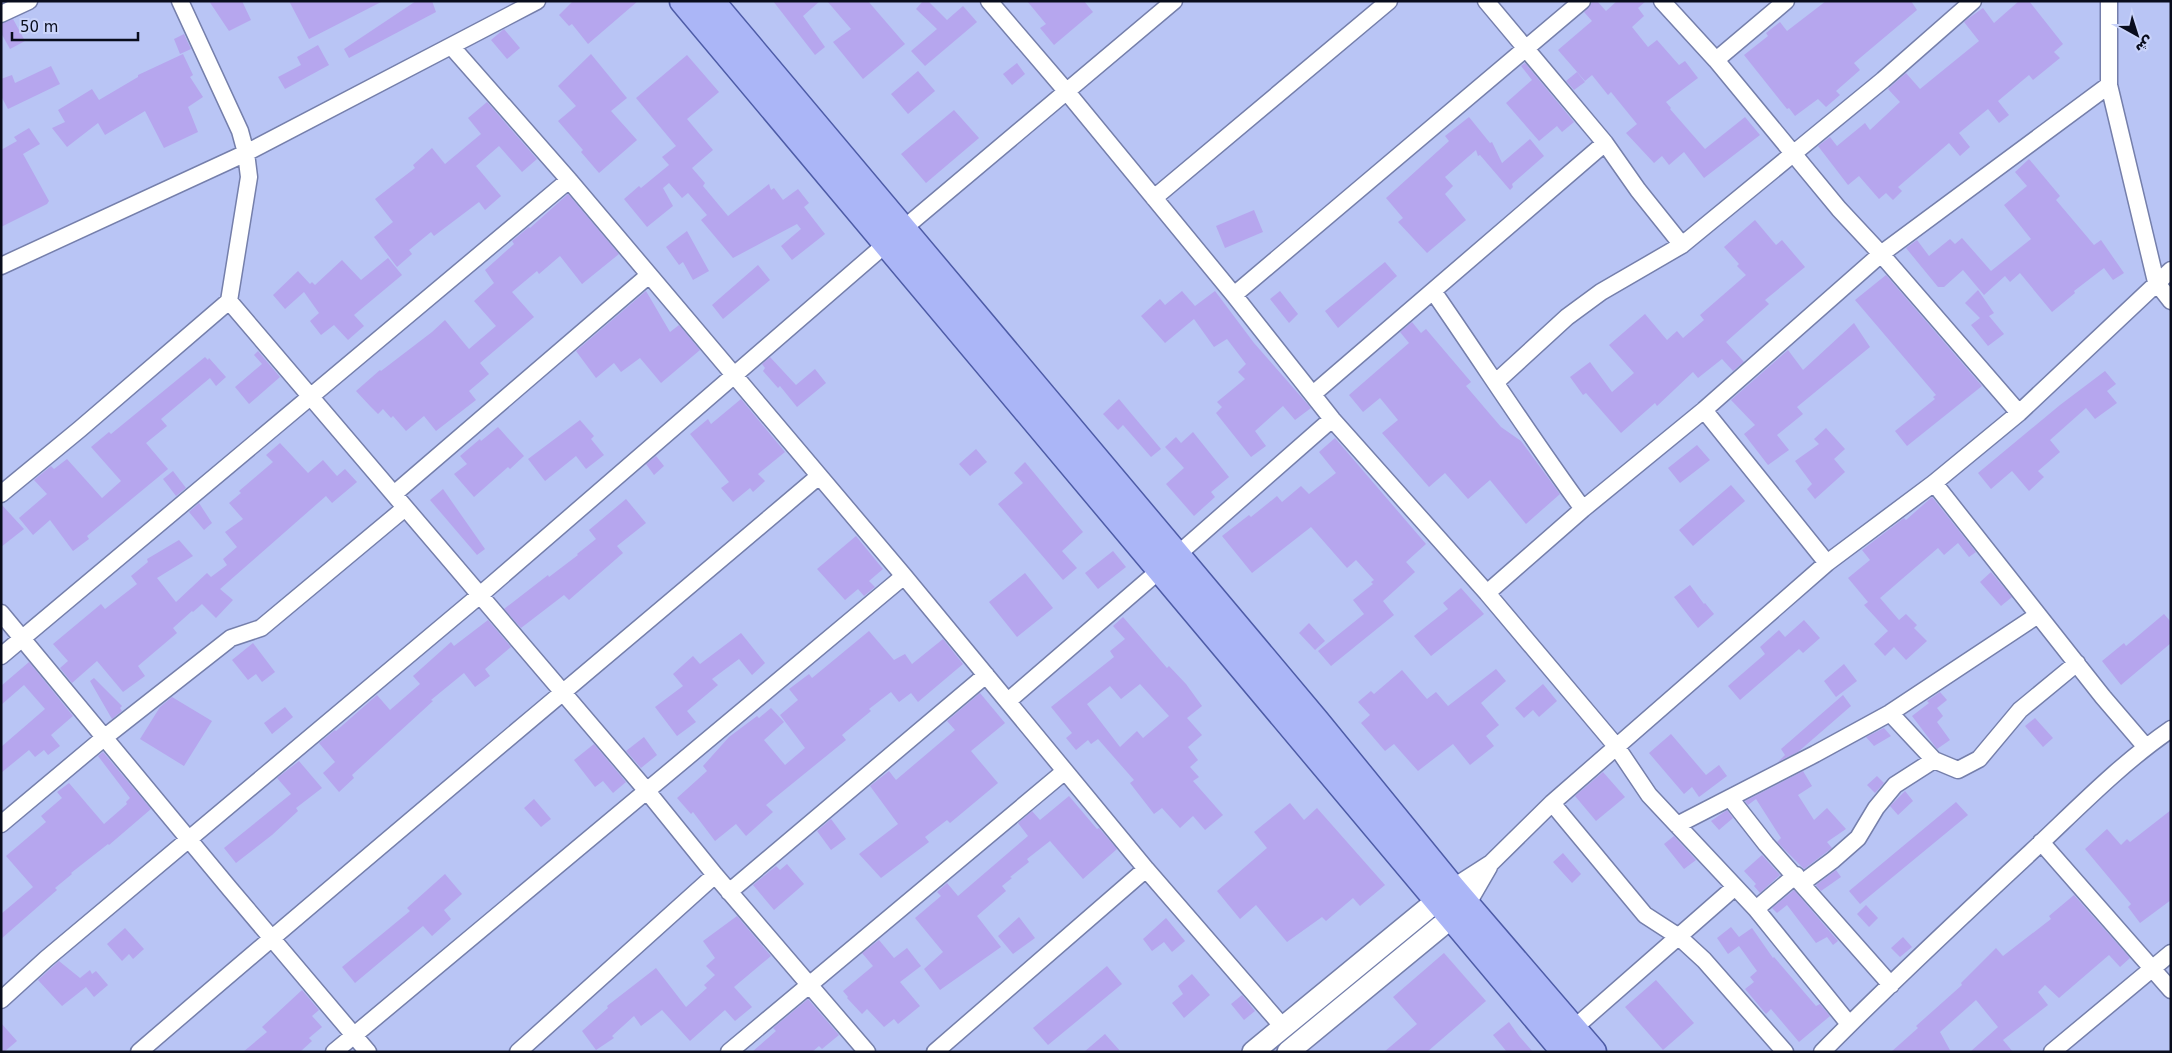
<svg xmlns="http://www.w3.org/2000/svg" width="2172" height="1053" viewBox="0 0 2172 1053" font-family="'DejaVu Sans',Vazirmatn,sans-serif">
	<style>
		.building { fill: #b6a6ee; fill-rule: evenodd }
		.lines { fill: none; stroke-linecap: round; stroke-linejoin: round }
		.minor-casing { stroke: #757fab; stroke-width: 19 }
		.tertiary-casing { stroke: #757fab; stroke-width: 24 }
		.primary-casing { stroke: #4e5ca7; stroke-width: 29 }
		.minor { stroke: #fff; stroke-width: 16 }
		.tertiary { stroke: #fff; stroke-width: 21 }
		.primary { stroke: #abb6f7; stroke-width: 26 }
	</style>
	<rect width="100%" height="100%" fill="#b9c5f5"/>
	<!-- building -->
	<path class="building" d="M209 1H242L251 20 229 31Z
		M289 1H383L309 39Z
		M416 1H432L436 12 349 58 344 49Z
		M573 1H638L588 44 572 24 569 26 559 15Z
		M773 1H820L803 16 825 47 815 55Z
		M827 1H868L905 44 863 79 833 42 851 29Z
		M923 1H928L947 20 963 6 977 22 925 66 911 51 937 29 916 9Z
		M1027 1H1084L1093 12 1054 45 1040 28 1046 24Z
		M1593 1H1597L1606 11 1617 1H1646L1638 8 1644 16 1632 27 1648 47 1657 40 1679 65 1685 61 1698 78 1666 102 1671 108 1670 109 1705 149 1745 117 1760 135 1704 178 1684 152 1669 165 1662 156 1654 163 1626 133 1637 124 1611 92 1608 95 1592 75 1585 81 1558 50 1592 21 1584 12Z
		M1826 1H1911L1917 10 1854 63 1860 70 1836 91 1840 95 1826 107 1818 99 1795 116 1789 108 1787 109 1744 55 1768 36 1766 33 1780 22 1787 31Z
		M2019 1H2029L2063 44 2054 52 2060 58 2033 80 2029 75 1998 101 2009 115 1999 123 1988 109 1959 133 1970 147 1960 156 1949 143 1898 187 1902 191 1893 200 1886 193 1879 199 1859 176 1848 185 1818 146 1830 137 1837 146 1865 123 1870 130 1900 102 1888 89 1906 73 1920 89 1979 41 1964 22 1966 20 1983 8 1994 23Z
		M13 19 25 41 10 49 1 33V24Z
		M504 29 520 48 507 59 491 40Z
		M184 34 191 49 180 54 174 39Z
		M318 45 329 65 285 89 278 77 301 65 297 57Z
		M183 54 193 75 190 77 203 97 188 107 198 132 164 148 145 111 105 135 98 123 67 147 52 128 65 122 58 110 92 89 99 100 138 77V75Z
		M591 54 627 98 611 111 637 140 599 173 581 152 583 150 558 121 576 106 558 86Z
		M687 55 719 92 687 119 713 150 692 168 705 183 703 186 728 216 769 184 771 190 774 188 783 200 798 189 809 203 804 207 825 234 792 260 781 246 801 229 797 224 733 258 701 220 707 215 688 193 682 198 669 183 663 188 673 206 647 227 624 199 639 186 641 188 669 165 662 157 676 146 636 98Z
		M1017 63 1025 74 1012 85 1003 74Z
		M1525 63 1574 122 1562 132 1557 126 1539 141 1506 103 1532 80 1521 66Z
		M51 66 60 84 8 109 1 96V79L12 75 15 83Z
		M918 71 935 91 908 114 891 94Z
		M1577 72 1585 82 1574 90 1566 81Z
		M487 102 537 159 522 172 499 146 476 166 501 196 485 210 479 202 434 236 431 232 409 250 412 254 397 267 374 237 393 222 375 199 415 168 413 165 432 148 445 164 481 134 468 118Z
		M954 110 979 138 926 183 901 154Z
		M1469 117 1490 143 1492 142 1502 163 1530 139 1544 156 1512 184 1513 187 1510 190 1480 155 1478 156 1476 150 1445 177 1453 186 1445 194 1466 220 1427 253 1398 222 1403 218 1386 198 1449 141 1445 136Z
		M29 128 40 144 23 154 49 201 47 204 1 227V150L17 141 14 137Z
		M2029 159 2060 196 2056 200 2094 245 2101 240 2124 273 2113 280 2104 268 2074 291 2075 293 2052 312 2020 273 2010 282 2005 276 1984 295 1963 270 1944 287H1938L1906 248 1917 240 1929 256 1950 239 1955 244 1962 238 1991 271 2031 239 2004 205 2027 186 2015 172Z
		M568 194 619 254 582 284 560 256 539 274 537 271 512 292 534 317 480 363 489 374 469 391 476 400 436 431 424 416 406 431 393 416 391 418 383 409 378 414 370 406 356 391 380 370 381 371 432 332 445 320 469 349 496 326 474 301 494 283 485 270 514 244 512 241 529 227 530 228Z
		M1254 210 1263 232 1225 248 1216 226Z
		M1755 220 1776 245 1782 240 1805 267 1765 300 1769 304 1726 342 1744 362 1733 371 1722 359 1698 378 1693 372 1657 406 1655 403 1621 433 1586 393 1583 395 1570 377 1590 362 1612 392 1634 373 1609 345 1645 314 1667 340 1677 331 1683 338 1704 320 1700 315 1746 275 1737 266 1739 264 1724 247Z
		M687 231 709 271 693 280 683 262 679 265 666 247Z
		M388 258 402 275 354 315 364 326 348 340 334 325 321 335 310 321 319 313 304 292 285 309 273 295 298 271 310 284 312 282 315 285 342 260 361 280Z
		M1385 262 1397 276 1338 328 1325 311Z
		M758 265 770 280 723 319 712 305Z
		M1886 275 1982 386 1907 446 1895 431 1935 399 1933 397 1936 395 1855 300Z
		M1978 290 1994 313 1989 316 2004 334 1988 346 1971 325 1980 318 1965 303Z
		M646 291 670 332 679 325 700 350 661 383 640 358 621 372 614 363 596 378 576 351Z
		M1182 291 1195 306 1215 291 1254 343 1311 408 1295 420 1283 406 1255 431 1266 446 1251 457 1216 413 1222 407 1217 402 1245 379 1238 372 1246 364 1227 339 1214 347 1194 319 1165 343 1141 316 1160 299 1165 305Z
		M1280 291 1298 314 1289 323 1270 299Z
		M1412 322 1421 333 1426 329 1471 382 1466 386 1501 427 1521 441 1560 494 1526 524 1490 480 1468 499 1445 473 1429 487 1382 433 1398 420 1380 398 1363 412 1349 395 1409 343 1400 332Z
		M1854 323 1870 347 1797 407 1803 414 1777 435 1789 450 1768 465 1744 434 1755 425 1731 400 1788 350 1803 370Z
		M258 351 280 377 249 404 235 387 262 364 254 355Z
		M205 357 208 360 209 358 226 377 216 386 210 378 161 419 167 426 146 443 168 469 87 536 89 539 73 551 50 520 33 535 19 518 47 494 34 480 51 466 54 469 67 459 102 498 121 481 91 447 109 432 111 434Z
		M770 357 796 385 815 369 826 383 797 407 780 386 778 388 763 371 765 368 762 364Z
		M2105 371 2116 384 2107 391 2117 403 2095 419 2086 408 2050 440 2060 452 2038 471 2044 477 2029 491 2012 471 1991 489 1978 473 2060 405Z
		M741 399 785 452 758 474 765 481 753 492 750 488 733 502 721 488 729 482 690 434 708 419 711 424Z
		M1119 399 1161 449 1151 457 1123 425 1118 430 1103 414Z
		M580 420 594 436 591 439 604 455 586 469 576 456 545 481 528 459Z
		M498 427 524 456 510 469 508 467 474 497 454 474 467 464 460 456 480 439 481 441Z
		M1826 428 1845 449 1834 459 1845 472 1815 499 1807 489 1812 484 1795 461 1819 444 1814 439Z
		M1193 432 1229 477 1211 492 1215 497 1194 516 1166 484 1184 468 1165 447 1176 437 1181 443Z
		M1335 438 1426 544 1406 562 1415 572 1383 601 1394 615 1331 666 1318 651 1364 614 1353 600 1373 584 1371 582 1374 580 1356 560 1347 568 1311 527 1252 573 1222 536 1249 515 1251 517 1277 496 1282 502 1301 486 1309 494 1336 473 1319 452Z
		M280 443 308 473 323 460 337 476 345 469 357 482 332 503 326 496 220 589 233 600 216 618 202 604 193 612 192 611 173 628 177 633 138 666 145 676 123 692 97 661 72 683 60 668 68 661 53 644 101 604 105 609 137 584 131 576 148 562 147 559 179 540 193 556 157 578 176 602 207 573 211 577 227 565 223 559 237 547 225 532 243 519 229 503 241 493 239 491 273 462 266 455Z
		M1697 445 1710 460 1680 483 1668 468Z
		M976 449 987 462 970 476 959 464Z
		M656 456 664 466 654 475 646 464Z
		M1025 462 1083 532 1062 551 1077 568 1063 580 998 504 1023 483 1014 473Z
		M173 471 186 488 176 496 163 479Z
		M1731 485 1745 501 1693 546 1679 530Z
		M443 489 485 549 477 555 430 500Z
		M1932 497 1976 552 1969 557 1958 543 1944 555 1938 548 1880 598 1899 620 1906 614 1917 625 1914 628 1927 641 1906 660 1894 647 1885 656 1874 644 1888 631 1864 605 1868 602 1848 578 1870 560 1862 550 1904 518 1906 520Z
		M626 499 646 523 617 546 623 553 569 600 564 595 521 628 504 609 548 575 549 577 578 555 577 554 596 539 589 530Z
		M199 503 212 523 204 530 189 512Z
		M1 504 24 529 1 547Z
		M856 536 883 569 869 581 875 587 864 596 858 589 845 600 817 569Z
		M1113 551 1126 567 1098 589 1085 573Z
		M1991 572 2012 597 2001 606 1980 582Z
		M1025 573 1053 608 1017 637 989 602Z
		M1690 585 1704 604 1705 603 1714 614 1698 628 1674 597Z
		M1461 588 1484 614 1431 656 1414 636 1448 609 1443 603Z
		M2164 614 2171 622V643L2121 685 2102 661 2124 643 2126 646Z
		M1123 617 1167 668 1169 666 1186 684 1202 706 1187 718 1202 735 1188 747 1198 760 1190 767 1199 777 1193 781 1223 815 1205 830 1193 816 1180 828 1162 808 1154 814 1130 783 1134 780 1098 739 1091 744 1088 740 1076 750 1066 738 1072 733 1051 707 1114 657 1110 651 1125 639 1113 626ZM1140 684 1169 716 1143 738 1137 731 1120 747 1087 704 1110 686 1121 699Z
		M488 620 511 647 485 669 490 676 475 687 464 673 431 700 433 701 352 775 354 778 339 792 323 773 335 762 319 743 335 730 336 731 377 695 390 710 420 684 413 676 451 642 454 646Z
		M1804 620 1820 638 1803 653 1799 649 1740 700 1728 686 1765 654 1760 647 1779 630 1785 637Z
		M1309 623 1325 641 1315 650 1299 633Z
		M869 631 894 660 905 654 912 664 943 639 963 664 918 702 911 693 899 702 891 692 869 709 871 711 842 735 846 740 766 805 773 812 746 836 736 824 715 841 693 812 691 814 677 798 707 771 703 766 729 737 757 716 759 718 771 708 784 722 764 740 785 765 805 748 780 715 798 700 789 689 809 674 812 678Z
		M741 633 765 663 752 675 739 659 712 679 718 685 687 711 696 722 677 736 655 707 683 686 673 674 693 656 700 664Z
		M253 643 275 672 262 682 256 674 248 680 232 660Z
		M29 662 73 716 51 735 60 746 48 755 44 750 35 757 29 750 1 773V747L45 709 24 685 1 705V686Z
		M1844 664 1857 681 1836 697 1824 681Z
		M1496 669 1506 681 1481 703 1499 725 1486 736 1494 746 1470 765 1453 744 1418 771 1394 744 1385 751 1361 723 1370 715 1358 702 1371 691 1374 694 1402 670 1427 699 1436 692 1448 706Z
		M94 678 122 706 120 708 122 711 112 719 90 681Z
		M1543 684 1557 701 1539 717 1533 710 1524 718 1515 708Z
		M1940 692 1947 700 1937 708 1943 716 1937 722 1950 740 1937 749 1912 716 1929 703 1927 701Z
		M980 693 1005 723 971 751 998 783 950 823 947 820 925 837 929 842 881 878 859 854 898 824 870 786 889 771 896 780 955 730 947 721Z
		M1843 695 1851 706 1798 752 1778 762 1785 755 1781 749Z
		M172 697 212 721 184 766 140 739 160 707Z
		M285 707 293 717 272 734 264 723Z
		M2035 718 2053 738 2043 747 2025 726Z
		M1884 728 1891 736 1874 746 1866 737Z
		M1671 734 1706 775 1719 765 1727 776 1699 797 1692 787 1684 794 1649 753Z
		M644 737 657 755 641 768 626 751Z
		M594 744 626 782 613 793 603 781 595 787 574 760Z
		M103 752 151 809 109 845 108 844 71 873 72 874 55 888 57 890 1 939V914L33 887 6 856 46 822 41 816 62 798 57 792 69 783 104 824 127 804 126 802 130 798 98 756Z
		M299 761 322 788 296 808 298 811 272 835 236 863 224 848 291 794 277 778Z
		M1803 771 1812 786 1798 795 1814 820 1827 808 1846 829 1827 842 1832 848 1804 869 1777 842 1781 838 1756 799 1748 805 1745 801Z
		M1603 772 1625 797 1596 821 1575 796Z
		M1877 776 1884 783 1875 793 1867 785Z
		M1905 791 1913 801 1898 815 1890 806Z
		M1069 796 1097 829 1099 828 1117 849 1083 879 1050 841 1027 859 1029 862 1010 877 1012 878 1002 886 1006 891 977 916 1001 947 940 990 924 969 943 952 915 918 941 896 937 892 947 883 958 896 1028 836 1018 823 1032 811 1040 820Z
		M534 799 551 819 541 827 524 808Z
		M1956 802 1968 815 1860 904 1849 891Z
		M1290 803 1304 820 1317 808 1385 885 1360 906 1353 898 1326 921 1322 917 1287 942 1256 905 1240 919 1217 891 1267 848 1254 832Z
		M1727 810 1733 818 1719 830 1711 821Z
		M2171 810V900L2140 923 2128 907 2131 904 2085 849 2107 829 2121 845 2127 839 2130 842Z
		M831 819 846 839 831 850 817 831Z
		M1674 836 1696 860 1684 869 1664 844Z
		M1563 853 1581 874 1572 883 1553 862Z
		M1762 855 1780 875 1760 893 1754 886 1756 884 1744 871Z
		M787 864 804 884 774 910 753 885 776 866 780 870Z
		M1836 870 1841 877 1821 891 1816 885Z
		M445 874 462 894 444 910 451 919 432 936 423 926 355 983 342 967 410 911 407 908Z
		M1794 890 1838 941 1833 945 1827 937 1816 943 1787 905 1777 913 1772 908Z
		M2074 895 2130 958 2120 967 2109 955 2059 998 2045 985 2038 992 2048 1005 2003 1040 2013 1052H1970L1998 1027 1976 1000 1940 1032 1951 1052H1891L1918 1028 1916 1026 1962 985 1961 983 1996 948 2003 956 2051 919 2049 916Z
		M1866 905 1878 918 1869 927 1857 914Z
		M737 916 771 956 734 987 752 1007 735 1021 725 1010 690 1041 662 1010 641 1026 634 1016 612 1036 614 1038 596 1050 582 1031 608 1008 607 1006 656 968 686 1007 707 988 704 985 715 975 706 966 715 958 703 941Z
		M1019 917 1035 938 1013 954 998 936Z
		M1166 918 1185 941 1172 952 1164 942 1152 951 1143 939Z
		M1731 927 1739 937 1752 928 1773 958 1774 957 1816 1006 1820 1004 1830 1016 1799 1042 1771 1009 1766 1014 1745 989 1754 982 1750 977 1757 971 1739 946 1728 954 1717 938Z
		M125 928 144 949 133 959 129 954 122 961 107 944Z
		M1903 937 1912 947 1900 957 1891 948Z
		M879 940 894 958 907 948 921 966 900 982 920 1006 898 1024 894 1019 884 1027 867 1009 862 1014 847 998 848 997 843 991 873 966 862 953Z
		M1444 953 1486 1001 1427 1052H1384L1417 1024 1393 997Z
		M59 961 80 978 90 970 92 974 96 971 108 985 94 997 86 987 62 1006 38 980Z
		M1107 966 1122 984 1048 1045 1033 1028Z
		M1192 974 1210 995 1184 1018 1172 1003 1183 994 1178 986Z
		M1656 980 1694 1023 1663 1050 1625 1007Z
		M302 990 319 1010 312 1016 322 1027 309 1038 312 1041 300 1052H243L267 1032 262 1027Z
		M1242 995 1255 1011 1244 1020 1231 1004Z
		M808 999 839 1035 822 1049 819 1046 812 1052H752L776 1031 773 1028Z
		M1509 1022 1519 1036 1533 1052H1507L1493 1035Z
		M1 1023 17 1041 4 1052H1Z
		M1105 1034 1121 1052H1084Z"/>
	<g class="lines">
		<defs>
			<path id="minor" d="M989 1 1067 92 1234 295 1332 419 1487 593 1616 746 1649 795 1756 909 1849 1024
				M1486 1 1605 143 1638 190 1682 245
				M1662 1 1716 60 1839 209 1881 254 2019 413
				M2109 1V85L2156 282 2171 301
				M1 14 29 1
				M451 46 569 180 904 576 1146 869 1283 1027
				M1716 60 1786 1
				M1154 198 1389 1
				M903 229 1174 1
				M1 266 246 153 537 1
				M1433 291C1483 363 1531 438 1583 509
				M1234 295 1582 1
				M229 301 647 791 715 875 867 1052
				M1496 382 1567 317 1601 292 1682 245 1883 80 1973 1
				M1313 394 1605 143
				M1704 410 1827 563
				M1934 483 2103 697 2145 746
				M1 494 80 429 229 301 249 177 246 153 240 131 180 1
				M394 494 649 275
				M1177 555 1332 419
				M1487 593 1583 509 1704 410 1881 254 2109 85
				M1 613 230 889 368 1052
				M1 656 569 180
				M1008 701 1161 569
				M1890 713 1934 760 1958 770 1979 759 2020 710 2077 663
				M1730 798 1766 844 1891 985
				M1552 803 1645 915 1679 937 1704 960 1785 1052
				M1 824 105 737 231 638 261 628 405 508
				M1677 825 1815 754 1890 713 2038 615
				M2041 842 2171 990
				M1802 883 1833 860 1858 838 1876 808 1895 785 1934 760
				M1452 888 1491 863 1552 803 1827 563 1934 483 2019 413 2171 270
				M729 892 986 675
				M1467 905 1489 867
				M1756 909 1796 875
				M1 1000 46 959 480 595 887 243
				M1573 1029 1735 887
				M139 1052C364 858 593 668 819 476
				M334 1052 904 576
				M518 1052 715 875
				M729 1052 1065 771
				M935 1052 1146 869
				M1822 1052C1890 983 1961 917 2031 852 2076 810 2120 764 2171 729
				M2052 1052 2171 953"/>
			<path id="tertiary" d="M1253 1052 1450 890
				M1288 1052 1463 908"/>
			<path id="primary" d="M683 1 1565 1052
				M711 1 1316 721 1452 888 1593 1052"/>
		</defs>
		<!-- minor casing -->
		<use href="#minor" class="minor-casing"/>
		<!-- tertiary casing -->
		<use href="#tertiary" class="tertiary-casing"/>
		<!-- primary casing -->
		<use href="#primary" class="primary-casing"/>
		<!-- minor -->
		<use href="#minor" class="minor"/>
		<!-- tertiary -->
		<use href="#tertiary" class="tertiary"/>
		<!-- primary -->
		<use href="#primary" class="primary"/>
	</g>
	<!-- border -->
	<rect width="2172" height="1053" fill="none" stroke="#090d1d" stroke-width="5"/>
	<!-- north arrow -->
	<g transform="translate(2137 35) rotate(141)" stroke="#c9d3fa" stroke-width="4" paint-order="stroke">
	<path d="M0-4L9 19L0 12L-9 19Z" fill="#090d1d"/>
	<text y="-8" font-size="14" font-weight="bold" text-anchor="middle" fill="#090d1d">ش</text>
	</g>
	<!-- scale -->
	<path d="M12 32v8h126v-8" fill="none" stroke="#090d1d" stroke-width="2.5"/>
	<text x="20" y="32" font-size="15" fill="#090d1d" stroke="#c9d3fa" stroke-width="4" paint-order="stroke">50 m</text>
</svg>
